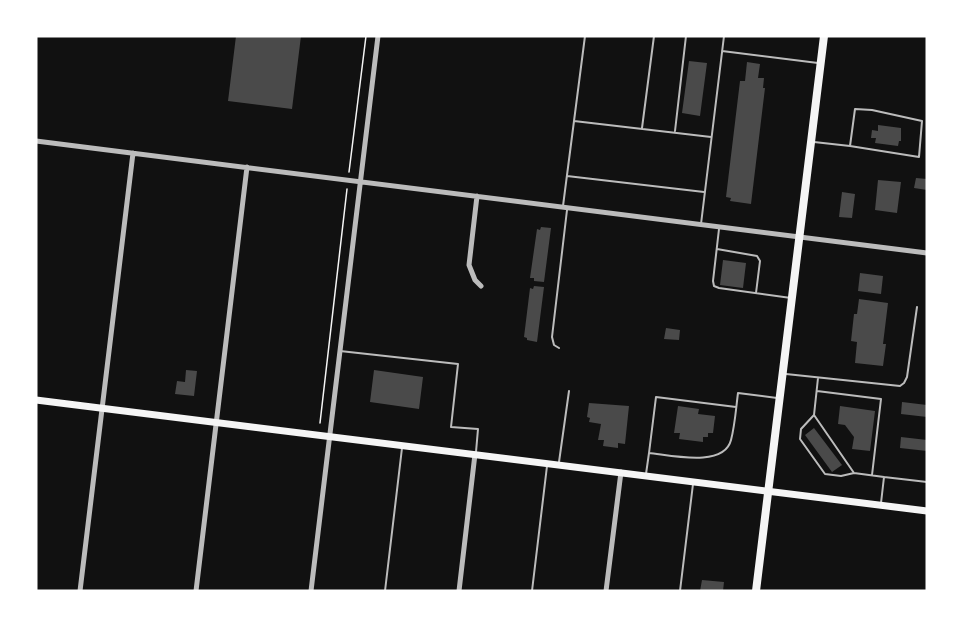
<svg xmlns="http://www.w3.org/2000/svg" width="963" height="627" viewBox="0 0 963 627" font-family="'Playfair Display',serif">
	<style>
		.building { fill: #4a4a4a }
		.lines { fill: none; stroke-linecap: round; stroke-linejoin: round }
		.path { stroke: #f5f5f5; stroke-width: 1.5 }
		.service { stroke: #bcbcbc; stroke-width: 2 }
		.minor { stroke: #bcbcbc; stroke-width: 5 }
		.secondary { stroke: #f5f5f5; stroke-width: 7 }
		.primary { stroke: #f5f5f5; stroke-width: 8 }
	</style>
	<rect width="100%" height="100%" fill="#111"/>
	<!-- building -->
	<path class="building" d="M236 36H301L292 109 228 101Z
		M689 61 707 63 700 116 682 113Z
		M747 62 760 64 758 78H764L763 88H765L751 204 730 201 731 198 726 197 740 81H745Z
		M878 125 901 128V141H899L898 146 875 143 876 138H871L872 130 878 131Z
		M916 178 927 179V190L914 188Z
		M878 180 901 182 897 213 875 210Z
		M842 192 855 194 852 218 839 217Z
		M541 227 551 228 544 282 534 281V278H530L537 229 540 230Z
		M723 260 746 263 743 288 720 285Z
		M860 273 883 276 881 294 858 291Z
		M534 286 544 287 537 342 527 340V338L524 337 530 288 533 289Z
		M859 299 888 303 883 344H886L883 366 855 363 857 342 851 341 854 314H857Z
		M666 328 680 330 679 340 664 339Z
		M186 370 197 371 194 396 175 394 177 381 185 382Z
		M374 370 423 377 419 409 370 402Z
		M902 402 927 405V417L901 414Z
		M589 403 629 406 625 444 618 443V448L603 446 604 440H598L601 424 589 422 590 418 587 417Z
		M678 406 699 409 698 414 715 416 713 433H708V437H703V442L679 439 680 433H674Z
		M840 406 875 411 870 451 852 449 854 437 845 425 838 424Z
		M814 428 842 465 832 472 805 435Z
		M901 437 927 440V451L900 448Z
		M702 580 724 582 723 591H700Z"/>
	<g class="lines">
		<!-- path -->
		<path class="path" d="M349 172 366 36
			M320 423 347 189"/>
		<!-- service -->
		<path class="service" d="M722 51 818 63
			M574 121 711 137
			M642 128 654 36
			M675 131 686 36
			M814 142 850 146 855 109 872 110 922 121 919 157 850 146
			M567 176 704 192
			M563 206 585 36
			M701 224 724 36
			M719 229 713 281 714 286 719 288 791 298
			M717 249 757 256 760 261 756 293
			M559 348 554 345 552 337 567 210
			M340 351 458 364 451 427 478 429 476 452
			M786 374 900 386 904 383 907 377 917 307
			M818 378 814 415 854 473 884 477
			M817 391 881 399 872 475
			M814 415 801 429 800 439 825 474 841 476 854 473
			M649 453 656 397 736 407
			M559 462 569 391
			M646 474 649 453C670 455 724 468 731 440 735 425 736 408 738 393L777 398
			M881 503 884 477 927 482
			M385 591 402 448
			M532 591 547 466
			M680 591 693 484"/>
		<!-- minor -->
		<path class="minor" d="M36 141 927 253
			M477 196 469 265 475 280 481 286
			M80 591 133 153
			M196 591 247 167
			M311 591 378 36
			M459 591 475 454
			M606 591 621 472"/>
		<!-- secondary -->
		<path class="secondary" d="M36 400 927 511"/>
		<!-- primary -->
		<path class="primary" d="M756 591 824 36"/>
	</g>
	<!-- border -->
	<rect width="963" height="627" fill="none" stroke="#ffffff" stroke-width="75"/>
</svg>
